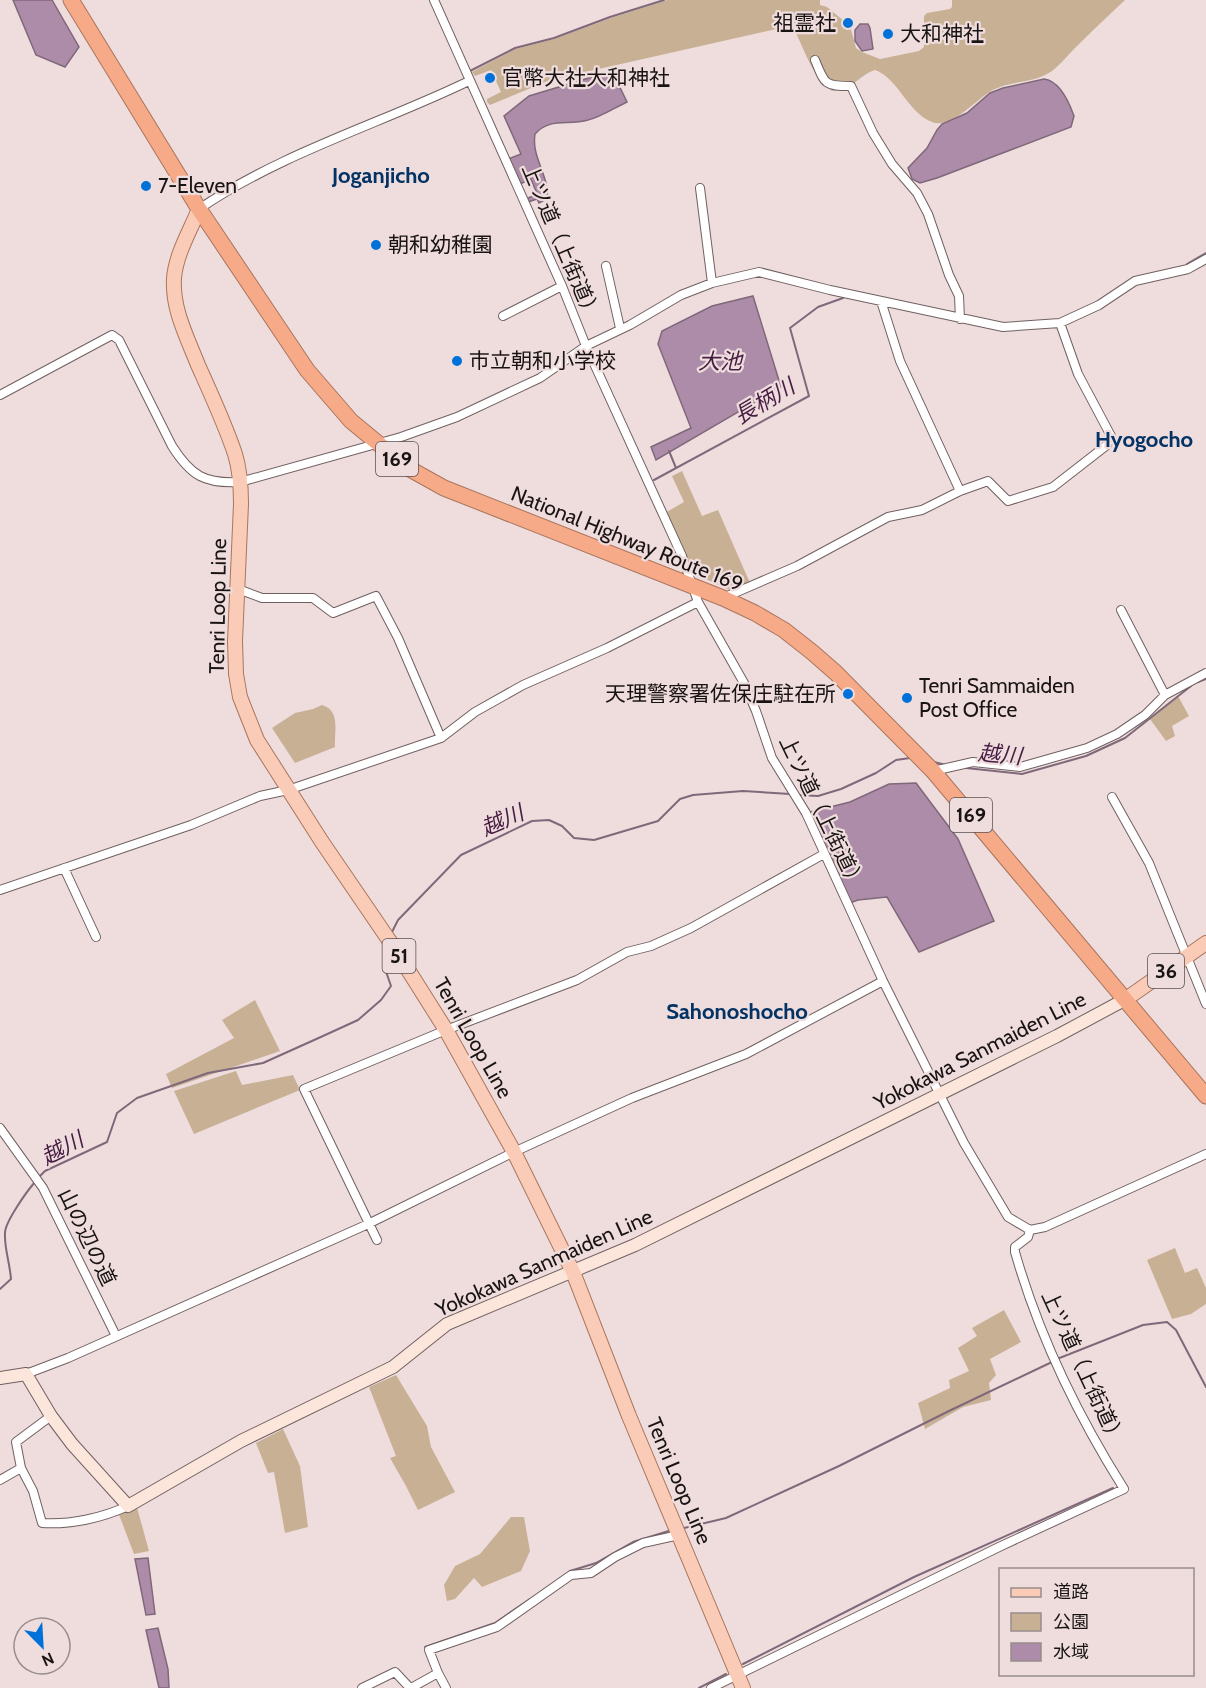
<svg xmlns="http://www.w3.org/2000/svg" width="1206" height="1688" viewBox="0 0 1206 1688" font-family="Cabin,'Noto Sans JP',sans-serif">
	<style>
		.green { fill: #c8b095 }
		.water { fill: #ac8ca8; stroke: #80687b; stroke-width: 1.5 }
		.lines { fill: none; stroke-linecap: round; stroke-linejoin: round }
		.stream { stroke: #80687b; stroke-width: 2 }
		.street-casing { stroke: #706060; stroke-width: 10 }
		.secondary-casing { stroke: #706060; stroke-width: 14 }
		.primary-casing { stroke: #a9755e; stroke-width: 16 }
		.highway-casing { stroke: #a9755e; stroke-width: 17 }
		.street { stroke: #fff; stroke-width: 8 }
		.secondary { stroke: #fce6db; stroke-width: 12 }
		.primary { stroke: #faccb7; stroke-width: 14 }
		.highway { stroke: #f6aa87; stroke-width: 15 }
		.poi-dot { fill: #0071d8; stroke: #efdddd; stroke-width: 2 }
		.labels { text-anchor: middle; stroke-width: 4.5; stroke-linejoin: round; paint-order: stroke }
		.shield { fill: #efdddd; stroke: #595050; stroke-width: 1.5 }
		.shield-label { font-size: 20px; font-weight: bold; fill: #191313 }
		.poi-label { font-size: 21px; fill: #191313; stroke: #efdddd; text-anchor: start }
		.street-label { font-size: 21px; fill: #191313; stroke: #efdddd }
		.neighbourhood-label { font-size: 22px; font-weight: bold; fill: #033264; stroke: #efdddd }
		.water-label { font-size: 22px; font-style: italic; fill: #461d44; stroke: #efdddd }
	</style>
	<rect width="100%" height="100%" fill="#efdddd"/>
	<!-- green -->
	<path class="green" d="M667 0H820V5L827 7 850 26 856 48 862 52 880 59 919 51 924 47V16L927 13 950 9 952 7V0H1125C1108 16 1091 32 1075 48 1067 56 1060 65 1052 71 1034 84 1010 80 991 91 977 99 950 130 932 122 908 113 898 78 875 70 856 77 855 89 832 91 812 76 805 51 794 29L790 26 550 80 490 105 487 102V99L501 92 491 70 475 76 472 72 515 49 554 39 611 18Z
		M682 471 702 516 718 510 750 583 732 591C722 586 711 582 701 576 682 565 674 533 665 513L684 502 672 476Z
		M1178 696 1189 716 1172 726 1175 736 1166 741 1150 719Z
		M322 705C341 711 334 731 335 747L295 763 272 728 295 713 313 709Z
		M255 1000 280 1051 172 1088 166 1074 234 1038 222 1020Z
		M236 1071 242 1085 293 1075 300 1090 194 1134 174 1091Z
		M1175 1248 1185 1273 1197 1268 1206 1288V1304L1191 1314 1172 1319 1147 1260Z
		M1004 1310 1021 1342 990 1359 996 1375 989 1383 991 1400 963 1407 925 1429 918 1403 950 1388 949 1380 969 1371 958 1348 977 1336 972 1328Z
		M396 1375 427 1426 431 1447 455 1492 418 1510 406 1486 390 1458 396 1456 369 1387Z
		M283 1429 300 1466 308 1527 285 1533 274 1472 268 1473 256 1443Z
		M136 1504 149 1551 134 1554 118 1512Z
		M511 1517H524L530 1551 521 1571 482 1587 474 1578 455 1599 447 1601 444 1585 455 1566 480 1554Z"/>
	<!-- water -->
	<path class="water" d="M13 0H52L79 47 65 67 36 55Z
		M860 24H868L870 28 873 49 862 51 855 41V30Z
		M612 71 627 102C614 108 601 117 588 120 568 126 550 117 535 134 531 158 550 176 547 199L539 203 537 199 528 202 526 199 537 194 531 179 520 184 508 159 521 154 504 116 529 96Z
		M1044 79C1060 81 1069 102 1074 116L1071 127 937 178 920 183 912 179 908 168 927 148 937 130 942 124 967 113 990 93 1003 88Z
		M753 296 781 387 656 460 651 447 691 428 658 344 662 331 712 306Z
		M916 783 958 839 994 921 919 952 887 897 858 900 847 904 806 813 850 802 889 784Z
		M148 1558 155 1614 146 1615 135 1559Z
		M158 1628 168 1669 169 1688H159L146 1630Z"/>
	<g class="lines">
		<!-- stream -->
		<path class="stream" d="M470 71 515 48 554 38 610 17 664 0
			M1187 264 1206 253
			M669 451 676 468
			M654 480 809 396 790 328 818 307 843 298
			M1198 682 1206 679
			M934 762 946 765
			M966 768 1022 774 1086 756 1125 738 1191 686
			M799 795 818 796 841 789 876 773 896 760 910 758
			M391 934 398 920 461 855 532 821 549 820 562 826 574 838 594 840 658 821 680 799 693 795 743 791 790 794
			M39 1177 45 1171 107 1142 117 1113 137 1098 208 1073 263 1063 323 1036 358 1020 381 1000 391 986 383 963 386 944
			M0 1289 11 1279C10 1264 4 1247 5 1233 5 1222 27 1191 35 1182
			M1057 1359 1143 1325 1167 1322 1176 1330 1206 1387
			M680 1529 726 1518 839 1466 951 1410 1052 1362
			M570 1571 596 1563 633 1542 672 1530
			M425 1647 495 1623 530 1599
			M743 1664 914 1577 1113 1488
			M699 1688 726 1674"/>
		<defs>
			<path id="street" d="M434 0 562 286 586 346 682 556 698 602 744 683 756 711 772 758 806 813 883 981 964 1143 1008 1217 1030 1230 1028 1237 1015 1247V1252C1039 1336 1078 1416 1124 1489L999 1547 711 1688
				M815 60C825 85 825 86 851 86L873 133 892 164 917 193 928 214 949 275 959 296 960 319
				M700 188 712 283
				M199 209C281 153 380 124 469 81
				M606 266 620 328
				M881 301 900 361 960 491
				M503 316 562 286
				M0 395 112 335 119 340 172 446C191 476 205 484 240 482L401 437 457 417 540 378 586 346 630 325 681 295 712 283 759 272 830 290 1003 327 1060 323 1099 305 1135 281 1188 269 1206 259
				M238 589 262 598H313L333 613 376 596 398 638 441 738
				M723 598 797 566 888 517 922 510 960 491 988 481 1008 501 1053 487 1107 445 1111 436 1078 374 1060 323
				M1121 610 1165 695
				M933 771 973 762 1020 767 1087 748 1117 734 1145 715 1165 695 1206 673
				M1112 797 1149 863 1206 1004
				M64 868 96 937
				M0 890 191 825 260 796 288 790 441 738 475 712 523 685 607 648 698 602
				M0 1128 43 1188 116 1336
				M1030 1230 1045 1227 1206 1154
				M377 1240 304 1089 446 1030 577 980 627 952 651 946 691 928 824 854
				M26 1374 68 1358 366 1225 514 1152 632 1098 746 1054 883 981
				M51 1416 16 1442 21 1468 33 1491 42 1523C70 1525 102 1518 128 1506
				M0 1480 21 1468
				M438 1673 446 1688
				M362 1688 395 1672 410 1688
				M411 1688 438 1673 429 1650 497 1627 571 1575 591 1573 615 1557 643 1543 679 1535"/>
			<path id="secondary" d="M0 1378 26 1374 51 1416 72 1444 128 1506 241 1441 393 1367 447 1324 635 1245 1057 1036 1126 999"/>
			<path id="primary" d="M199 209C190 231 176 254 174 278 172 309 187 337 198 365 211 394 225 424 235 454 240 470 241 487 241 504L235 641 236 674 240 697 257 740 322 842 393 946 446 1030 514 1152 573 1272 629 1416 743 1688
				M1126 999 1206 943"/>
			<path id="highway" d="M71 0 199 209 307 370 351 421 408 468 444 488 723 598 755 613 784 630 812 652 836 673 933 771 1206 1096"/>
		</defs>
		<!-- street casing -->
		<use href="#street" class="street-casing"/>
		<!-- secondary casing -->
		<use href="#secondary" class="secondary-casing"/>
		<!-- primary casing -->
		<use href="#primary" class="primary-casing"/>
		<!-- highway casing -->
		<use href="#highway" class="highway-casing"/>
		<!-- street -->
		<use href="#street" class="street"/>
		<!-- secondary -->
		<use href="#secondary" class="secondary"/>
		<!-- primary -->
		<use href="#primary" class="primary"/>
		<!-- highway -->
		<use href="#highway" class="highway"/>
	</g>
	<!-- markers -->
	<g class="poi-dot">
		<circle cx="848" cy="23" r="6"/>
		<circle cx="888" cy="34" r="6"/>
		<circle cx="490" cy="78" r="6"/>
		<circle cx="146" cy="186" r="6"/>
		<circle cx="376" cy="245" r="6"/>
		<circle cx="457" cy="361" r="6"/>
		<circle cx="848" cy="694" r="6"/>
		<circle cx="907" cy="698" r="6"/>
	</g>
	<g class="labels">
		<!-- shield labels -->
		<g class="shield">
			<rect x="376" y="442" width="42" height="34" rx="4.5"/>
			<rect x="950" y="798" width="42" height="34" rx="4.5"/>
			<rect x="382.5" y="939" width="33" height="34" rx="4.5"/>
			<rect x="1148" y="954" width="36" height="34" rx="4.5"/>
		</g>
		<g class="shield-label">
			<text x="397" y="466">169</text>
			<text x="971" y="822">169</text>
			<text x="399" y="963">51</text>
			<text x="1166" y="978">36</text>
		</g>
		<!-- poi labels -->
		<g class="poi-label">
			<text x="836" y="30" text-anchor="end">祖霊社</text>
			<text x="900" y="41">大和神社</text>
			<text x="502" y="85">官幣大社大和神社</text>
			<text x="158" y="193">7-Eleven</text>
			<text x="388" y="252">朝和幼稚園</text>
			<text x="469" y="368">市立朝和小学校</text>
			<text x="919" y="693">Tenri Sammaiden<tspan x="919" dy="24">Post Office</tspan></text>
			<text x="836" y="701" text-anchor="end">天理警察署佐保庄駐在所</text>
		</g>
		<!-- street labels -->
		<g class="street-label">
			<text transform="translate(561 242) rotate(67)" y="7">上ツ道（上街道）</text>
			<text transform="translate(627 539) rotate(22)" y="7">National Highway Route 169</text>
			<text transform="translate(218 606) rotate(-89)" y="7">Tenri Loop Line</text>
			<text transform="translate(822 813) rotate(64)" y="7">上ツ道（上街道）</text>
			<text transform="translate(473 1038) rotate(60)" y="7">Tenri Loop Line</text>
			<text transform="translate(980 1051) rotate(-27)" y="7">Yokokawa Sanmaiden Line</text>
			<text transform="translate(87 1237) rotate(64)" y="7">山の辺の道</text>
			<text transform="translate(544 1263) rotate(-24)" y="7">Yokokawa Sanmaiden Line</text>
			<text transform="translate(1083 1368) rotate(65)" y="7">上ツ道（上街道）</text>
			<text transform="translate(679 1481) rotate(67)" y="7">Tenri Loop Line</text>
		</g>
		<!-- neighbourhood labels -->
		<g class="neighbourhood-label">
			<text x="381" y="183">Joganjicho</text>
			<text x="1144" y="447">Hyogocho</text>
			<text x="737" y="1019">Sahonoshocho</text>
		</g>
		<!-- water labels -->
		<g class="water-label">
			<text x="720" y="369">大池</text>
			<text transform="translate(764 401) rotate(-31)" y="8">長柄川</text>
			<text transform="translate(1000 754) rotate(5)" y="8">越川</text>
			<text transform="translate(502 820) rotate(-24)" y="8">越川</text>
			<text transform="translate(62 1148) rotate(-28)" y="8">越川</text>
		</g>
	</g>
	<!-- legend -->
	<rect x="999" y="1568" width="195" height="108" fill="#efdddd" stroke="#998c8c" stroke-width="1.5"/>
	<rect x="1011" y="1588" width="30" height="9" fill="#faccb7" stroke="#998c8c" stroke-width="1.5"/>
	<text x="1053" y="1598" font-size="18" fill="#191313">道路</text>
	<rect x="1011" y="1613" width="30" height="18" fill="#c8b095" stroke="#998c8c" stroke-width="1.5"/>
	<text x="1053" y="1628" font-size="18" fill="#191313">公園</text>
	<rect x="1011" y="1643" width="30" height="18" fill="#ac8ca8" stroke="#998c8c" stroke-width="1.5"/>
	<text x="1053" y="1658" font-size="18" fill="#191313">水域</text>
	<!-- north arrow -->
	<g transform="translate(42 1646) rotate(156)"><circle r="28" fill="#efdddd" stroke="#998c8c" stroke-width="1.5"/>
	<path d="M0-4.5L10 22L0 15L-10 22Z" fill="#0071d8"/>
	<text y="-9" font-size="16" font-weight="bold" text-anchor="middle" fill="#191313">N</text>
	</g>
</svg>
